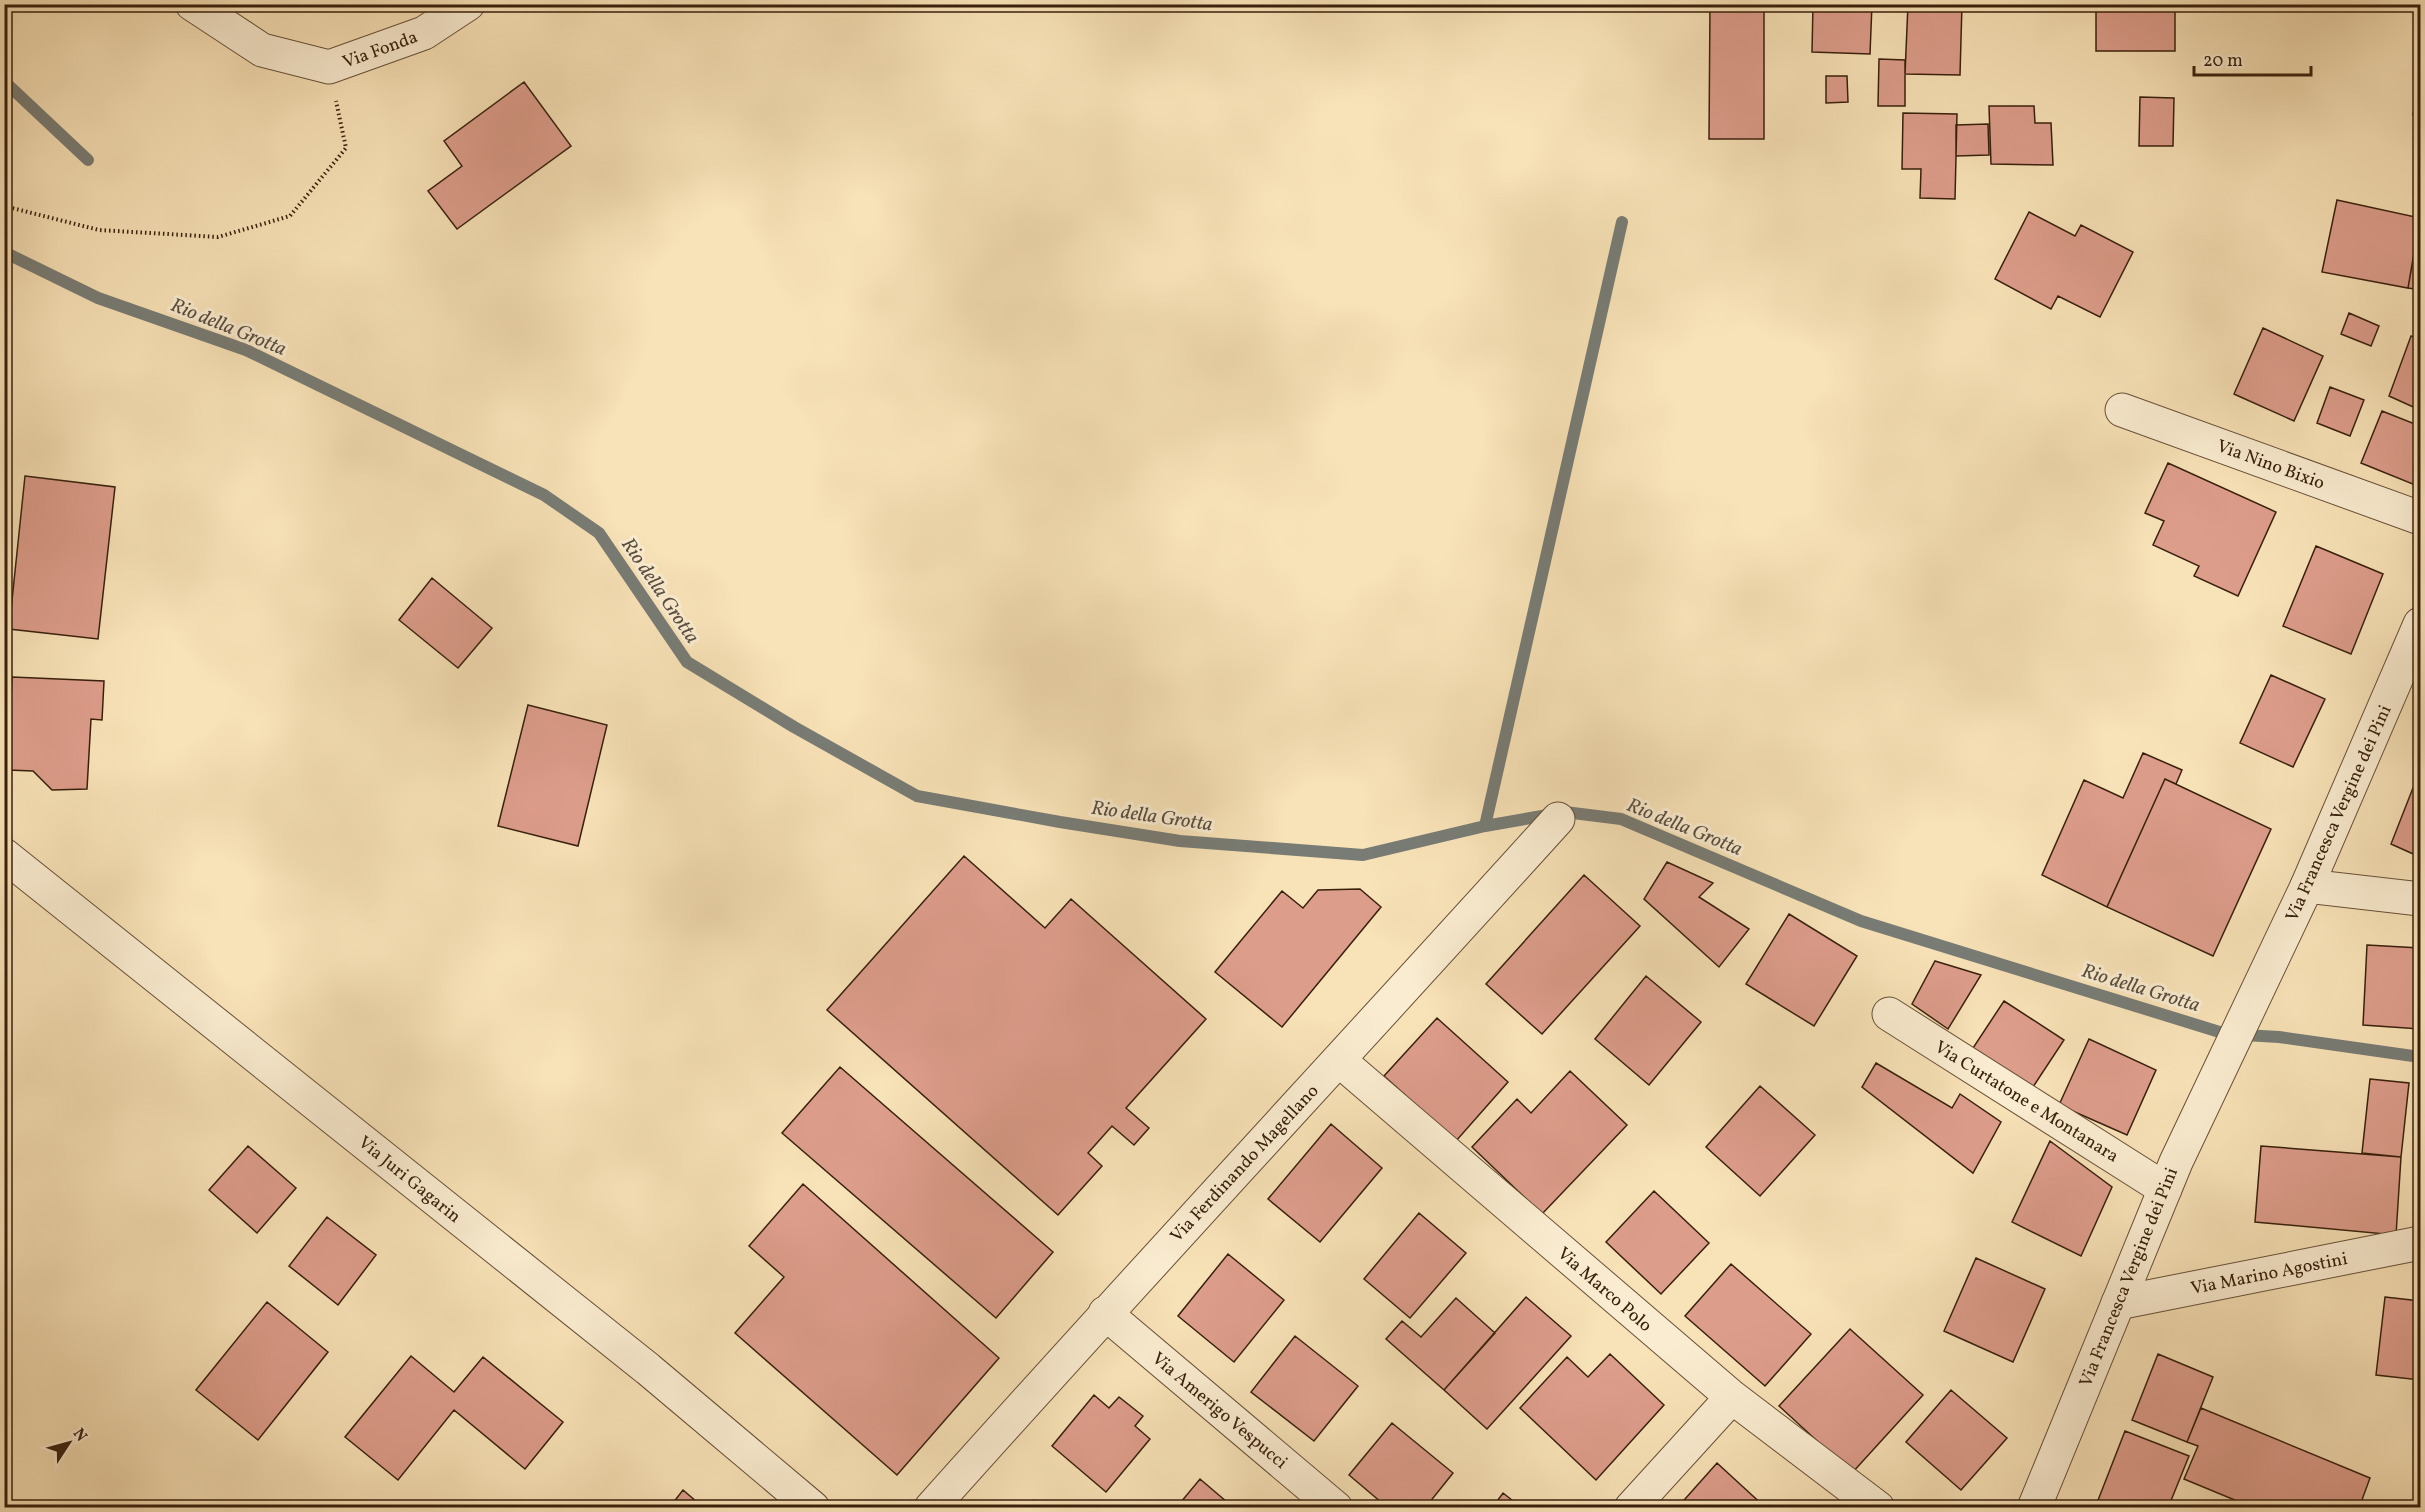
<svg xmlns="http://www.w3.org/2000/svg" width="2425" height="1512" viewBox="0 0 2425 1512" font-family="Vollkorn,serif">
	<style>
		.lines { fill: none; stroke-linecap: round; stroke-linejoin: round }
		.stream { stroke: #787c75; stroke-width: 12 }
		.building { fill: #dd9d8b; stroke: #38200d; stroke-width: 1.5 }
		.minor-casing { stroke: #685038; stroke-width: 35 }
		.tertiary-casing { stroke: #685038; stroke-width: 35 }
		.path { stroke: #38200d; stroke-width: 4; stroke-dasharray: 1.5 3; stroke-linecap: butt }
		.minor { stroke: #faecd0; stroke-width: 33 }
		.tertiary { stroke: #faecd0; stroke-width: 33 }
		.labels { text-anchor: middle; stroke-width: 6; stroke-linejoin: round; paint-order: stroke }
		.street-label { font-size: 18px; fill: #38200d; stroke: #faecd0 }
		.water-label { font-size: 20px; font-style: italic; fill: #584e41; stroke: #faecd0 }
	</style>
	<rect width="100%" height="100%" fill="#f8e2b7"/>
	<filter id="stains"><feTurbulence type="fractalNoise" baseFrequency=".00333" numOctaves="4"/><feColorMatrix values="0 0 0 0 .2 0 0 0 0 .09 0 0 0 0 .02 0 0 0 .5 -.17"/></filter>
	<radialGradient id="worn" r=".72"><stop offset=".6" stop-color="#630" stop-opacity="0"/><stop offset="1" stop-color="#630" stop-opacity=".3"/></radialGradient>
	<g class="lines">
		<!-- stream -->
		<path class="stream" d="M4 81 88 160
			M4 252 98 298 246 350 544 495 599 533 687 662 794 727 917 796 1060 822 1180 841 1363 855 1485 826 1565 812 1621 819 1861 921 2226 1034 2279 1037 2420 1057
			M1485 826 1622 222"/>
	</g>
	<!-- building -->
	<path class="building" d="M1710 4H1764V139H1709Z
		M1813 4H1872L1870 54 1812 52Z
		M1908 4H1962L1960 75 1905 74Z
		M2096 4H2175V51H2096Z
		M1879 59 1905 60V106H1878Z
		M1826 76H1847L1848 102 1826 103Z
		M524 82 571 146 457 229 428 191 462 166 444 141Z
		M2418 84 2420 85V117L2413 115Z
		M2140 97 2174 98 2173 146H2139Z
		M1989 106H2034L2035 123H2051L2053 165 1991 164Z
		M1903 113 1957 114 1955 199 1920 198 1921 169H1902Z
		M1988 124 1989 155 1956 156V125Z
		M2337 200 2420 218 2408 288 2322 272Z
		M2029 212 2075 236 2081 225 2133 252 2100 317 2058 296 2051 309 1995 279Z
		M2418 231 2420 232V290L2408 288Z
		M2349 313 2379 326 2371 346 2341 334Z
		M2263 328 2323 356 2294 421 2234 394Z
		M2411 336 2420 338V410L2389 396Z
		M2330 387 2364 400 2350 436 2317 423Z
		M2382 411 2420 426V487L2361 463Z
		M2168 463 2276 512 2238 596 2194 576 2199 566 2153 545 2164 521 2145 513Z
		M25 476 115 487 98 639 9 629Z
		M2316 546 2383 574 2351 654 2283 626Z
		M432 578 492 628 458 668 399 620Z
		M2271 675 2325 699 2293 767 2240 743Z
		M12 677 104 681 102 720 91 719 87 789 52 790 33 771 8 770Z
		M528 705 607 725 578 846 498 826Z
		M2143 753 2182 770 2176 784 2165 779 2107 907 2042 875 2084 780 2123 798Z
		M2420 770V857L2391 844Z
		M2165 779 2271 829 2213 956 2107 907Z
		M964 856 1045 928 1071 899 1206 1019 1126 1108 1149 1128 1134 1145 1112 1126 1088 1153 1102 1166 1058 1215 827 1010Z
		M1667 862 1713 883 1699 897 1749 929 1719 967 1644 899Z
		M1584 875 1640 926 1542 1034 1486 984Z
		M1360 889 1381 907 1282 1027 1215 972 1282 891 1303 908 1318 890Z
		M1789 914 1857 956 1814 1026 1746 984Z
		M2367 945 2420 948V1029L2363 1025Z
		M1935 961 1981 975 1948 1029 1912 1004Z
		M1646 976 1701 1022 1649 1085 1595 1039Z
		M2004 1001 2064 1040 2033 1087 1973 1048Z
		M1437 1018 1508 1082 1456 1141 1384 1076Z
		M2089 1039 2156 1070 2127 1135 2059 1105Z
		M1876 1063 1952 1108 1960 1094 2001 1122 1973 1173 1862 1087Z
		M840 1067 1053 1252 996 1318 782 1133Z
		M1570 1071 1627 1125 1542 1214 1472 1147 1517 1099 1531 1113Z
		M2370 1079 2409 1083 2401 1157 2362 1153Z
		M1760 1086 1815 1135 1760 1196 1706 1147Z
		M1331 1124 1382 1168 1320 1242 1268 1199Z
		M2050 1141 2112 1187 2081 1256 2012 1222Z
		M248 1146 296 1188 257 1233 209 1190Z
		M2261 1146 2401 1157 2396 1235 2255 1222Z
		M803 1184 999 1358 897 1475 735 1333 784 1277 749 1246Z
		M1654 1191 1709 1243 1661 1294 1606 1242Z
		M1419 1213 1466 1253 1410 1318 1364 1279Z
		M327 1217 376 1255 338 1305 289 1266Z
		M1228 1254 1284 1300 1234 1362 1178 1316Z
		M1976 1258 2045 1289 2013 1362 1944 1331Z
		M1731 1264 1811 1334 1765 1386 1685 1316Z
		M1526 1297 1571 1336 1487 1429 1444 1390Z
		M2385 1297 2420 1301V1380L2376 1375Z
		M1456 1298 1495 1333 1444 1390 1386 1339 1402 1321 1421 1337Z
		M267 1302 328 1352 258 1440 196 1390Z
		M1850 1329 1923 1395 1852 1473 1779 1406Z
		M1295 1336 1358 1386 1314 1441 1251 1392Z
		M1610 1354 1664 1405 1596 1480 1520 1408 1567 1357 1588 1377Z
		M2158 1354 2213 1377 2187 1442 2132 1420Z
		M411 1356 454 1392 483 1357 563 1422 525 1469 454 1410 398 1480 345 1437Z
		M1951 1390 2007 1438 1961 1490 1906 1442Z
		M1094 1395 1109 1408 1119 1397 1143 1416 1135 1426 1150 1439 1106 1492 1052 1446Z
		M2201 1408 2370 1478 2359 1508H2254L2184 1479 2198 1446 2187 1442Z
		M1392 1423 1453 1473 1425 1508H1388L1349 1475Z
		M2125 1431 2189 1456 2168 1508H2095Z
		M1717 1463 1766 1508H1677Z
		M1200 1479 1234 1508H1176Z
		M683 1490 704 1508H669Z
		M1503 1493 1522 1508H1492Z
		M1034 1500 1043 1508H1027Z"/>
	<g class="lines">
		<defs>
			<path id="minor" d="M192 4 262 50 329 67 424 33 468 4
				M2122 410 2420 518
				M4 855 648 1369 813 1508
				M2307 886 2420 899
				M1889 1014 2165 1189
				M1340 1061 1732 1397 1878 1508
				M2118 1303 2420 1243
				M1105 1313 1336 1508
				M931 1508C1138 1276 1350 1049 1558 819
				M1631 1508 1732 1397"/>
			<path id="tertiary" d="M2034 1508 2176 1162 2307 886 2420 624"/>
		</defs>
		<!-- minor casing -->
		<use href="#minor" class="minor-casing"/>
		<!-- tertiary casing -->
		<use href="#tertiary" class="tertiary-casing"/>
		<!-- path -->
		<path class="path" d="M4 206 99 230 218 237 290 216 346 148 336 101"/>
		<!-- minor -->
		<use href="#minor" class="minor"/>
		<!-- tertiary -->
		<use href="#tertiary" class="tertiary"/>
	</g>
	<g class="labels">
		<!-- street labels -->
		<g class="street-label">
			<text transform="translate(380 49) rotate(-20)" y="6">Via Fonda</text>
			<text transform="translate(2271 464) rotate(20)" y="6">Via Nino Bixio</text>
			<text transform="translate(2338 813) rotate(-66)" y="6">Via Francesca Vergine dei Pini</text>
			<text transform="translate(2027 1101) rotate(32)" y="6">Via Curtatone e Montanara</text>
			<text transform="translate(1244 1163) rotate(-47)" y="6">Via Ferdinando Magellano</text>
			<text transform="translate(410 1179) rotate(39)" y="6">Via Juri Gagarin</text>
			<text transform="translate(2269 1273) rotate(-11)" y="6">Via Marino Agostini</text>
			<text transform="translate(2128 1277) rotate(-68)" y="6">Via Francesca Vergine dei Pini</text>
			<text transform="translate(1605 1289) rotate(41)" y="6">Via Marco Polo</text>
			<text transform="translate(1220 1410) rotate(40)" y="6">Via Amerigo Vespucci</text>
		</g>
		<!-- water labels -->
		<g class="water-label">
			<text transform="translate(229 326) rotate(22)" y="7">Rio della Grotta</text>
			<text transform="translate(661 590) rotate(56)" y="7">Rio della Grotta</text>
			<text transform="translate(1152 815) rotate(8)" y="7">Rio della Grotta</text>
			<text transform="translate(1685 826) rotate(22)" y="7">Rio della Grotta</text>
			<text transform="translate(2141 987) rotate(17)" y="7">Rio della Grotta</text>
		</g>
	</g>
	<!-- margin -->
	<rect width="2425" height="1512" fill="none" stroke="#f8e2b7" stroke-width="24"/>
	<rect x="6" y="6" width="2413" height="1500" fill="none" stroke="#38200d" stroke-width="3"/>
	<rect x="12" y="12" width="2401" height="1488" fill="none" stroke="#38200d" stroke-width="1.5"/>
	<!-- north arrow -->
	<g transform="translate(69 1443) rotate(54)" stroke="#faecd0" stroke-width="4.5" paint-order="stroke">
	<path d="M0-4.5L10 22L0 15L-10 22Z" fill="#38200d"/>
	<text y="-9" font-size="16" font-weight="bold" text-anchor="middle" fill="#38200d">N</text>
	</g>
	<!-- scale -->
	<path d="M2194 66v9h117v-9" fill="none" stroke="#38200d" stroke-width="3"/>
	<text x="2203" y="66" font-size="18" fill="#38200d" stroke="#faecd0" stroke-width="4.5" paint-order="stroke">20 m</text>
	<rect width="100%" height="100%" filter="url(#stains)"/>
	<rect width="100%" height="100%" fill="url(#worn)"/>
</svg>
